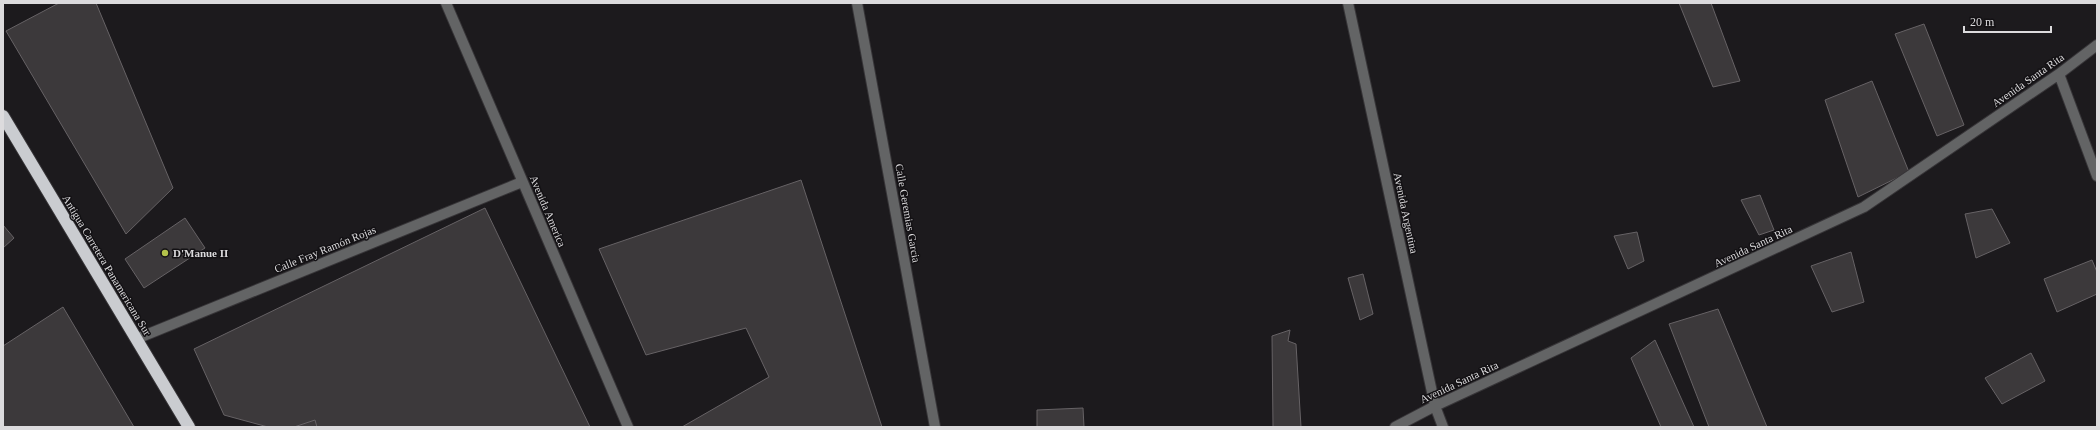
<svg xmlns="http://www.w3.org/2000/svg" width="2100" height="430" viewBox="0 0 2100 430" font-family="'Times New Roman',serif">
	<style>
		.building { fill: #3c393b; stroke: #666265 }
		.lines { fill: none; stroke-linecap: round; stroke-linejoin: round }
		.minor-casing { stroke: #373538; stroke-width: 12 }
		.highway-casing { stroke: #373538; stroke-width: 14 }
		.minor { stroke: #636465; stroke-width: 10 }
		.highway { stroke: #caccd0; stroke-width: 12 }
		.poi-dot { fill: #b3c24b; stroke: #131114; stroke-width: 1.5 }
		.labels { text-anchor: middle; stroke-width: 3; stroke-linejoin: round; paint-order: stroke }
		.street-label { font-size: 11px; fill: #dcdbdd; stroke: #131114 }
		.poi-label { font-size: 11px; font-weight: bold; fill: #dcdbdd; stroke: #131114; text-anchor: start }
	</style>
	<rect width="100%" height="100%" fill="#1c1a1d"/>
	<!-- building -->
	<path class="building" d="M59 3H96L173 188 126 234 6 31Z
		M1679 3H1711L1740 81 1713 87Z
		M1924 24 1964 125 1937 136 1895 34Z
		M1872 81 1909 172 1858 197 1825 100Z
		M801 180 882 427H682L769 377 746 328 646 355 599 249Z
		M1760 195 1774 230 1759 235 1741 200Z
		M485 208 590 427H268L224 415 194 349Z
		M1992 209 2010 243 1976 258 1965 214Z
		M185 218 205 248 144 288 125 259Z
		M3 225 14 238 3 248Z
		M1637 232 1644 261 1628 269 1614 236Z
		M1851 252 1864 302 1832 312 1811 266Z
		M2092 260 2097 272V294L2057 312 2044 279Z
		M1363 274 1373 314 1360 320 1348 278Z
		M63 307 134 427H3V346Z
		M1718 309 1767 427H1709L1669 324Z
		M1290 330 1288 341 1296 344 1301 427H1273L1272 336Z
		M1655 340 1694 427H1661L1631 358Z
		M2031 353 2045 381 2002 404 1985 378Z
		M1083 408 1084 427H1037V410Z
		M315 420 317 427H294Z"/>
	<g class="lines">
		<defs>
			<path id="minor" d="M446 3 628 427
				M857 3 935 427
				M1348 3 1435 406 1443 427
				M2059 74 2097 176
				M136 339 522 182
				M1395 427 1435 406 1864 207 2059 74 2097 45"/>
			<path id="highway" d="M3 116 189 427"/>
		</defs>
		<!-- minor casing -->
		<use href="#minor" class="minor-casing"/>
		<!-- highway casing -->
		<use href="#highway" class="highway-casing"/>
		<!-- minor -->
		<use href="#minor" class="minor"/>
		<!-- highway -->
		<use href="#highway" class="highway"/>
	</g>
	<!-- markers -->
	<circle class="poi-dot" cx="165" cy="253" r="4"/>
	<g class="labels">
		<!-- street labels -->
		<g class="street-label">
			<text transform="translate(2028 80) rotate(-35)" y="4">Avenida Santa Rita</text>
			<text transform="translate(548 211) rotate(67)" y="4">Avenida America</text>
			<text transform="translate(908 213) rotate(80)" y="4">Calle Geremias Garcia</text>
			<text transform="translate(1406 213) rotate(78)" y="4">Avenida Argentina</text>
			<text transform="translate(1753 246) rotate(-25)" y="4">Avenida Santa Rita</text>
			<text transform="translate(325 249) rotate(-22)" y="4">Calle Fray Ramón Rojas</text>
			<text transform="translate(107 265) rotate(59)" y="4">Antigua Carretera Panamericana Sur</text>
			<text transform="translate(1459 382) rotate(-25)" y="4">Avenida Santa Rita</text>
		</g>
		<!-- poi labels -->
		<g class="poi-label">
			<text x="173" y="257">D'Manue II</text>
		</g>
	</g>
	<!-- border -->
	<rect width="2100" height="430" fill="none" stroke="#dcdbdd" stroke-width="8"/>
	<!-- scale -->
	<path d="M1964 26v6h87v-6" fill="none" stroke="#dcdbdd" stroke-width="2"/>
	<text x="1970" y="26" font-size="12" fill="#dcdbdd" stroke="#131114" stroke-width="3" paint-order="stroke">20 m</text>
</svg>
